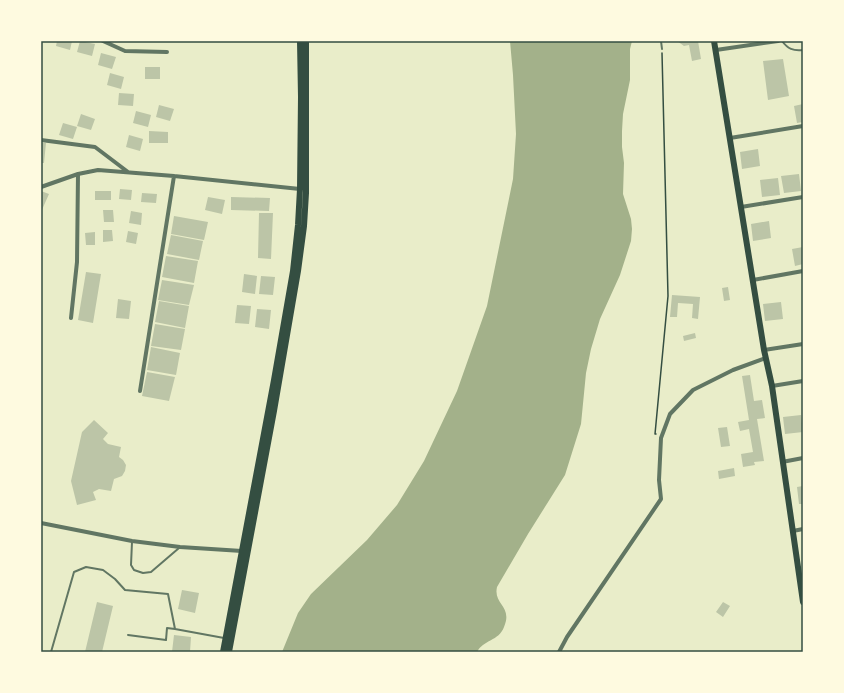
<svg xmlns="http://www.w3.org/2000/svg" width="844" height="693" viewBox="0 0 844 693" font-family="Helvetica,sans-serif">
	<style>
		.water { fill: #a3b18a }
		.building { fill: #bcc5a7 }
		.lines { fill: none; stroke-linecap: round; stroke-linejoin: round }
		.path { stroke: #344e41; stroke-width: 1.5 }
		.service { stroke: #617663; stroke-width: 2 }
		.minor { stroke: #617663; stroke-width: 4 }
		.secondary { stroke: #344e41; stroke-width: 6 }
		.neatline { fill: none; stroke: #344e41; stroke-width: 1.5 }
	</style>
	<rect width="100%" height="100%" fill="#e9edc9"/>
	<!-- water -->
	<path class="water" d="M510 41H632L630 49V80L623 114 622 131V147L624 163 623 194 631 219 632 229 631 241 620 275 600 319 591 349 586 373 581 424 565 475 528 534 497 587C493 605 513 606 504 627 499 641 483 640 477 652H282L298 613 311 594 367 540 397 505 424 461 457 391 487 306 513 179 516 134 513 75Z"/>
	<!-- building -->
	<path class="building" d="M57 41H72L70 50 56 46Z
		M80 41 95 44 92 56 77 52Z
		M677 41H698L701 59 692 61 689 45 684 46Z
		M101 53 116 57 112 69 98 65Z
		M783 59 789 96 768 100 763 61Z
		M145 67H160V79H145Z
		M110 73 124 77 121 89 107 85Z
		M119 93 134 94 133 106 118 105Z
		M803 104V122L797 123 794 106Z
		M159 105 174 109 170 121 156 117Z
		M136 111 151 115 148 127 133 123Z
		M81 114 95 119 91 130 77 126Z
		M63 123 77 127 73 139 59 135Z
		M149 131 168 132V143H149Z
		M129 135 143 139 140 151 126 147Z
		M41 143H46L44 163H41Z
		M758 149 760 166 742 169 740 152Z
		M799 174 801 191 784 193 781 176Z
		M778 178 780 195 762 197 760 180Z
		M120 189 132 190 131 200 119 199Z
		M41 191 49 194 41 212Z
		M95 191H111V200H95Z
		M142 193 157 194 156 203 141 202Z
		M208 197 225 200 222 214 205 210Z
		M231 197 270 198 269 211 231 210Z
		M103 210H113L114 222H104Z
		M131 211 142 213 141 225 129 223Z
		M259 213H273L271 259 258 258Z
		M174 216 208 222 204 240 171 234Z
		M769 221 771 238 753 241 751 224Z
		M103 230H112L113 241 103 242Z
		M128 231 138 233 136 244 126 242Z
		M95 232V245H86L85 233Z
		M171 235 203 241 199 260 167 254Z
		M803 247V264L795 266 792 249Z
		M166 256 198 261 194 283 162 277Z
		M86 272 101 274 93 323 78 320Z
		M244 274 257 276 255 294 242 292Z
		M261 276 275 277 273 295 259 294Z
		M162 280 194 285 189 305 158 300Z
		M728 287 730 300 724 301 722 288Z
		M672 295 700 297 698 319 692 318 693 304 678 303 677 317H670Z
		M118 299 131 301 129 319 116 318Z
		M159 301 189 306 185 328 155 322Z
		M781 302 783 319 765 321 763 304Z
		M237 305 251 306 249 324 235 323Z
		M257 309 271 310 269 329 255 327Z
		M155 324 185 329 181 350 151 346Z
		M695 333 696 338 684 341 683 336Z
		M151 347 180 353 176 375 147 370Z
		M147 372 175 377 169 401 142 396Z
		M750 375 754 401 762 400 765 418 757 419 764 461 754 462 755 465 743 467 741 454 753 452 749 429 740 431 738 422 749 420 742 376Z
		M801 415 803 432 785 434 783 417Z
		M94 420 108 433 103 439 108 444 121 447 119 457 123 460 126 465 125 471 122 476 114 479 111 491 99 489 93 492 96 500 77 505 71 481 82 432Z
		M727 427 730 446 721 447 718 428Z
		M734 468 735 476 719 479 718 471Z
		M803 486V504H799L797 487Z
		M182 590 199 593 195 613 178 609Z
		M97 602 113 606 102 652H85Z
		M723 602 730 606 723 617 716 612Z
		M174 635 191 637 190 652H172Z"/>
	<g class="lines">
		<!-- path -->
		<path class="path" d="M656 434H655L668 296 662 53"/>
		<!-- service -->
		<path class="service" d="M661 41 662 49
			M782 41C788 49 793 51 803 50
			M132 542 131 565 134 570 143 573 151 572 179 548
			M128 635 166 640 167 628 175 629
			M51 652 74 572 86 567 103 570 115 579 125 590 168 594 175 629 224 638"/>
		<!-- minor -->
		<path class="minor" d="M103 41 125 51 167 52
			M716 50 778 41
			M730 138 803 126
			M41 140 95 147 128 172
			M41 187 78 174 98 170 174 176 300 189
			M741 207 803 197
			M753 280 803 271
			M71 318 77 262 78 174
			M764 350 803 344
			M772 386 803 381
			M140 391 174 176
			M782 462 803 458
			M41 523 132 541 180 547 242 551
			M793 531 803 529
			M559 652 567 637 661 499 659 480 661 438 670 414 693 390 733 370 766 358"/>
		<!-- secondary -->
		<path class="secondary" d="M714 41 764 350 772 386 803 602
			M223 652 274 380 293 271 298 225 300 189 301 97 300 41
			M229 652 274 411 298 271 304 226 306 193V41"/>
	</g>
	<!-- border -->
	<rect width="844" height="693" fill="none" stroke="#fefae0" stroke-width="84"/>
	<rect x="42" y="42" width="760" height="609" class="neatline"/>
</svg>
